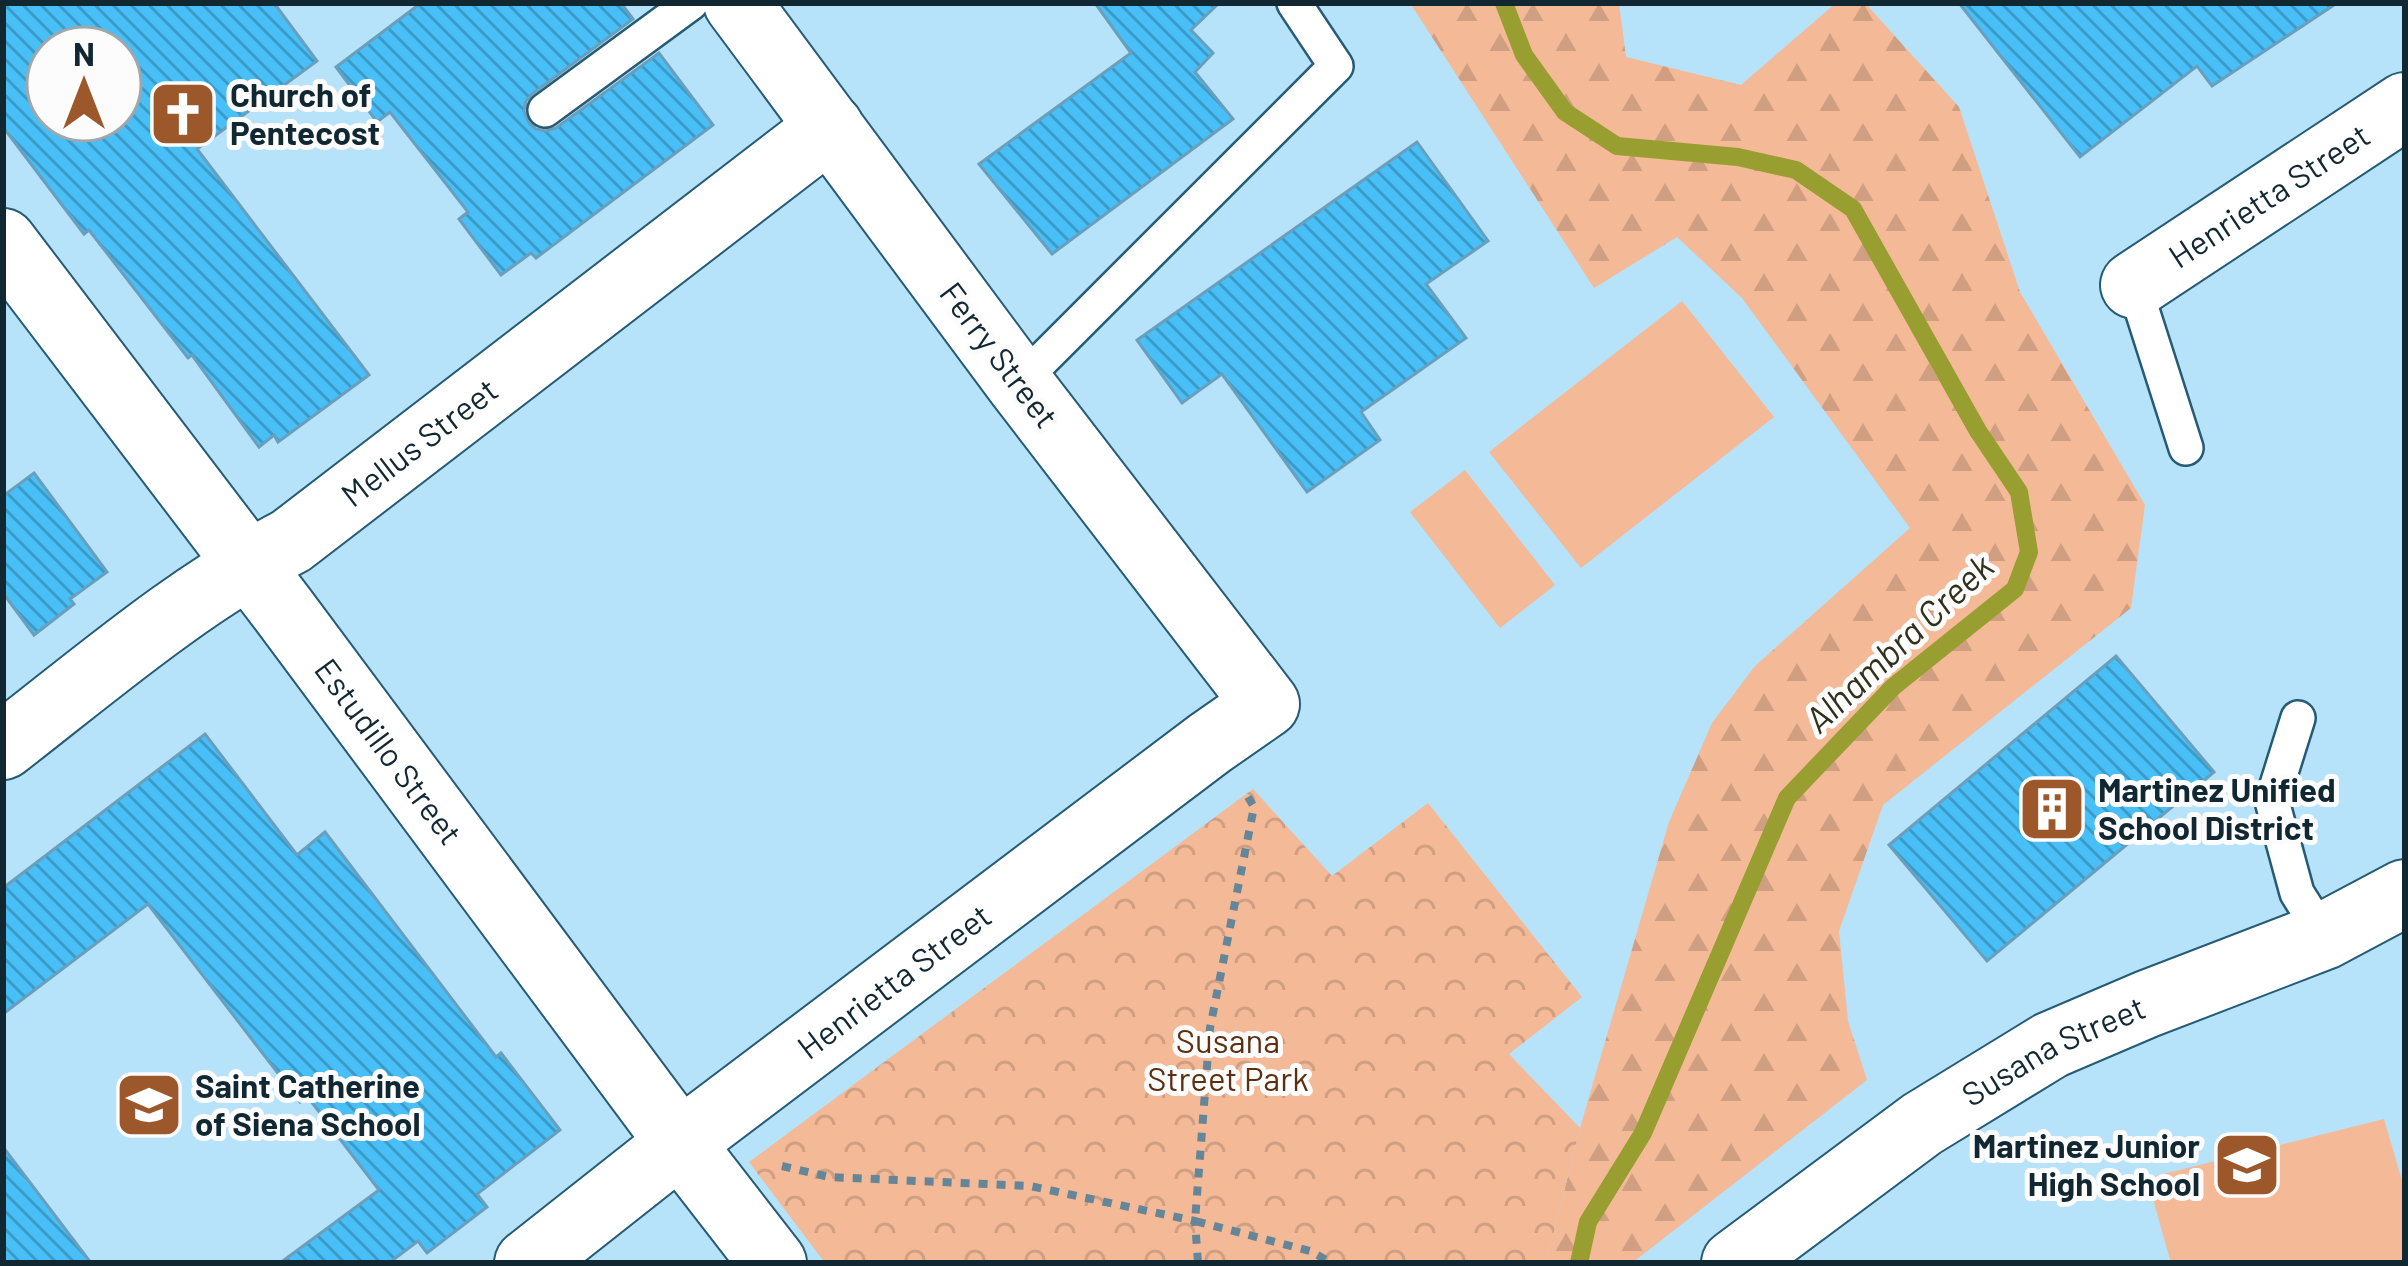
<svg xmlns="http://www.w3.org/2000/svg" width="2408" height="1266" viewBox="0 0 2408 1266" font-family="Barlow,sans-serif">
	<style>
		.grass { fill: #f4b996 }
		.forest { fill: url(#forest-firs) }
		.park { fill: url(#park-crowns) }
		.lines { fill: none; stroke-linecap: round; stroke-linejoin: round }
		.stream { stroke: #989e30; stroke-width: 18 }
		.building { fill: url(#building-back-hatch); stroke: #699fbc; stroke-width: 3; fill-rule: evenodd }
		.service-casing { stroke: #255b75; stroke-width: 38 }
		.minor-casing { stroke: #255b75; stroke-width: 70 }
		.path { stroke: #658698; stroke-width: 8; stroke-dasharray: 9 9; stroke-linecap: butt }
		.service { stroke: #fff; stroke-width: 33 }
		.minor { stroke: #fff; stroke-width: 66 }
		.labels { text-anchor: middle; stroke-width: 10; stroke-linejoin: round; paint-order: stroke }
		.poi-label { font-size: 33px; font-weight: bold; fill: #112732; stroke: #fcfcfc; text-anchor: start }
		.street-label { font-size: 33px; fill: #112732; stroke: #fcfcfc }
		.park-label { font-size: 33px; fill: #5b2f0f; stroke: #fcfcfc }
		.water-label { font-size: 36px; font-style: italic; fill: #30311a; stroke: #fcfcfc }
	</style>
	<defs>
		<pattern id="forest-firs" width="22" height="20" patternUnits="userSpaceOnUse" patternTransform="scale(3)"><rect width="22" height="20" fill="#f4b996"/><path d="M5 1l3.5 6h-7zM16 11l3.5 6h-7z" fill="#d09f82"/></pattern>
		<pattern id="park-crowns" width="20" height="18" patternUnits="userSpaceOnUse" patternTransform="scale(3)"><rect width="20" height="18" fill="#f4b996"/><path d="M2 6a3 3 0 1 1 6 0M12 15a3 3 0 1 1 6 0" fill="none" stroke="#d09f82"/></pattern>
		<pattern id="building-back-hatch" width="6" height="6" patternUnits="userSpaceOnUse" patternTransform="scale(3)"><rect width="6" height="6" fill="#48bff6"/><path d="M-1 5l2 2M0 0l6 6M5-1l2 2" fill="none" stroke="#3b9bc8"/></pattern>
	</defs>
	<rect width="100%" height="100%" fill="#b6e2fa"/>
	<!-- grass -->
	<path class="grass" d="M1682 301 1774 417 1581 568 1489 452Z
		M1465 470 1555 585 1500 628 1410 512Z
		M2384 1119 2405 1191V1263H2171L2147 1178Z"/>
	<!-- forest -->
	<path class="forest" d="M1410 3H1619L1626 57 1741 85 1836 3H1865L1959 107 2020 292 2145 505 2131 608 1883 805 1839 931 1848 1021 1867 1080 1632 1263H1546L1580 1128 1669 822 1712 723 1755 666 1910 528 1742 298 1677 237 1594 288Z"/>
	<!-- park -->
	<path class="park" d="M1253 789 1332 876 1428 803 1582 997 1509 1054 1580 1128 1546 1263H825L749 1162Z"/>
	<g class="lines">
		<!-- stream -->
		<path class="stream" d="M1504 3 1524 55 1565 112 1617 146 1738 157 1796 170 1853 209 1978 431 2019 492 2029 552 2015 589 1893 687 1787 798 1643 1133 1588 1222 1579 1263"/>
	</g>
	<!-- building -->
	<path class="building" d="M3 3H274L317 61 197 149 369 375 278 442 274 435 259 447 192 355 188 358 89 230 84 234 3 127ZM48 48H120V120H48Z
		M421 3H621L633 19 532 94 526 101 524 111 529 123 536 129 546 131 556 128 659 53 713 125 536 258 531 253 501 275 459 219 468 212 390 112 377 122 336 67Z
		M1095 3H1219L1191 30 1213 53 1195 72 1233 119 1052 254 979 164 1131 53Z
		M1959 3H2337L2212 86 2197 66 2080 157Z
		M1417 142 1488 241 1426 284 1466 338 1361 412 1380 440 1307 492 1222 374 1182 403 1137 340Z
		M34 473 107 572 70 599 74 604 34 635 3 593V496Z
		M2116 656 2214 772 1987 961 1889 845Z
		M205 734 297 855 325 832 496 1057 501 1053 560 1130 477 1194 487 1207 427 1253 418 1241 389 1263H280L379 1190 307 1096 300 1102 148 904 3 1014V888Z
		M3 1147 91 1263H3Z"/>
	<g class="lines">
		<defs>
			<path id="service" d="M545 110 691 3
				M2134 285 2186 448
				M1019 383 1336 66 1294 3
				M2298 718 2272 801 2297 893 2324 936"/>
			<g id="minor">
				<path id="s1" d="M3 242 284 611 680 1143 773 1263"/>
				<path id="s2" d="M2134 285 2405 106"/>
				<path id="s3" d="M3 746C96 674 186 596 291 541L830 127"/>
				<path id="s4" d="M528 1263 680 1143 1210 743 1266 704 1019 383 737 3"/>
				<path id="s5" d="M1735 1263 1922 1124 2051 1045 2147 1004 2324 936 2405 893"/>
			</g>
		</defs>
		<!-- service casing -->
		<use href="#service" class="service-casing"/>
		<!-- minor casing -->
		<use href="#minor" class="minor-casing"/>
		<!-- path -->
		<path class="path" d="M1248 797 1254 807 1210 1028 1195 1221 1310 1251 1332 1263
			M782 1166 829 1177 1030 1186 1195 1221 1198 1263"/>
		<!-- service -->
		<use href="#service" class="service"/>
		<!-- minor -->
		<use href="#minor" class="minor"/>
	</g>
	<!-- icons -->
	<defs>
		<symbol id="church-square" viewBox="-11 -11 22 22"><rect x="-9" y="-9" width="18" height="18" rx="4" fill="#9c582a" stroke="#fcfcfc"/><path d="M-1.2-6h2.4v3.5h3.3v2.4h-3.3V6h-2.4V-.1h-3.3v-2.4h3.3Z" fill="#fff"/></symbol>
		<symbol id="building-square" viewBox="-11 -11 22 22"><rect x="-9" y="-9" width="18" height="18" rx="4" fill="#9c582a" stroke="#fcfcfc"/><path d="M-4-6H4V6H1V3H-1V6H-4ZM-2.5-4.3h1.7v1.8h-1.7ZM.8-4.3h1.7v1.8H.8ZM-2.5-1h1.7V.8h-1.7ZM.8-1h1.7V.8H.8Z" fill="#fff"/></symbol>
		<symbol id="school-square" viewBox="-11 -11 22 22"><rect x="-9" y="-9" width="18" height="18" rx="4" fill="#9c582a" stroke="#fcfcfc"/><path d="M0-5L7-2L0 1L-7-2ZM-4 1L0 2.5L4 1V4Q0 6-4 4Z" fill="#fff"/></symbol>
	</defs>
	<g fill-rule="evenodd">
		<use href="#church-square" x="145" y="76" width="76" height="76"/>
		<use href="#building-square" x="2014" y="771" width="76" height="76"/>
		<use href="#school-square" x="111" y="1067" width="76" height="76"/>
		<use href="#school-square" x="2209" y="1127" width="76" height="76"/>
	</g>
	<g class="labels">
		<!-- poi labels -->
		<g class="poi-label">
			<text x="230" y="107">Church of<tspan x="230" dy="38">Pentecost</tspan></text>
			<text x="2098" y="802">Martinez Unified<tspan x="2098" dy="38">School District</tspan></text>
			<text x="195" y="1098">Saint Catherine<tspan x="195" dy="38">of Siena School</tspan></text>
			<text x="2200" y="1158" text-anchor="end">Martinez Junior<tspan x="2200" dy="38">High School</tspan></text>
		</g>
		<!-- street labels -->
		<g class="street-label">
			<text dy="12" stroke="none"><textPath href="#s2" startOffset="162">Henrietta Street</textPath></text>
			<text transform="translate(999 355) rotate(53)" y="12">Ferry Street</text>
			<text dy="12" stroke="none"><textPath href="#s3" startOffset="516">Mellus Street</textPath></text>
			<text dy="12" stroke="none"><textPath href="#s1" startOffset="639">Estudillo Street</textPath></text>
			<text dy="12" stroke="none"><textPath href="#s4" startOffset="462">Henrietta Street</textPath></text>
			<text dy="12" stroke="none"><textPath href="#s5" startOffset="384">Susana Street</textPath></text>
		</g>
		<!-- park labels -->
		<g class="park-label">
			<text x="1228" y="1053">Susana<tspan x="1228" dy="38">Street Park</tspan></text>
		</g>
		<!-- water labels -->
		<g class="water-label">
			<text transform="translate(1899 643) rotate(-43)" y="13">Alhambra Creek</text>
		</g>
	</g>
	<!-- border -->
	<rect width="2408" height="1266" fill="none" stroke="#112732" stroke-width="12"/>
	<!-- north arrow -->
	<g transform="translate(84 84)"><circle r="57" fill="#fcfcfc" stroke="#9ea7ab" stroke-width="3"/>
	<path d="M0-9L21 45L0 30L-21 45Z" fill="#9c582a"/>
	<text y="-18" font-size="33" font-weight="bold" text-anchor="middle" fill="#112732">N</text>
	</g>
</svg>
